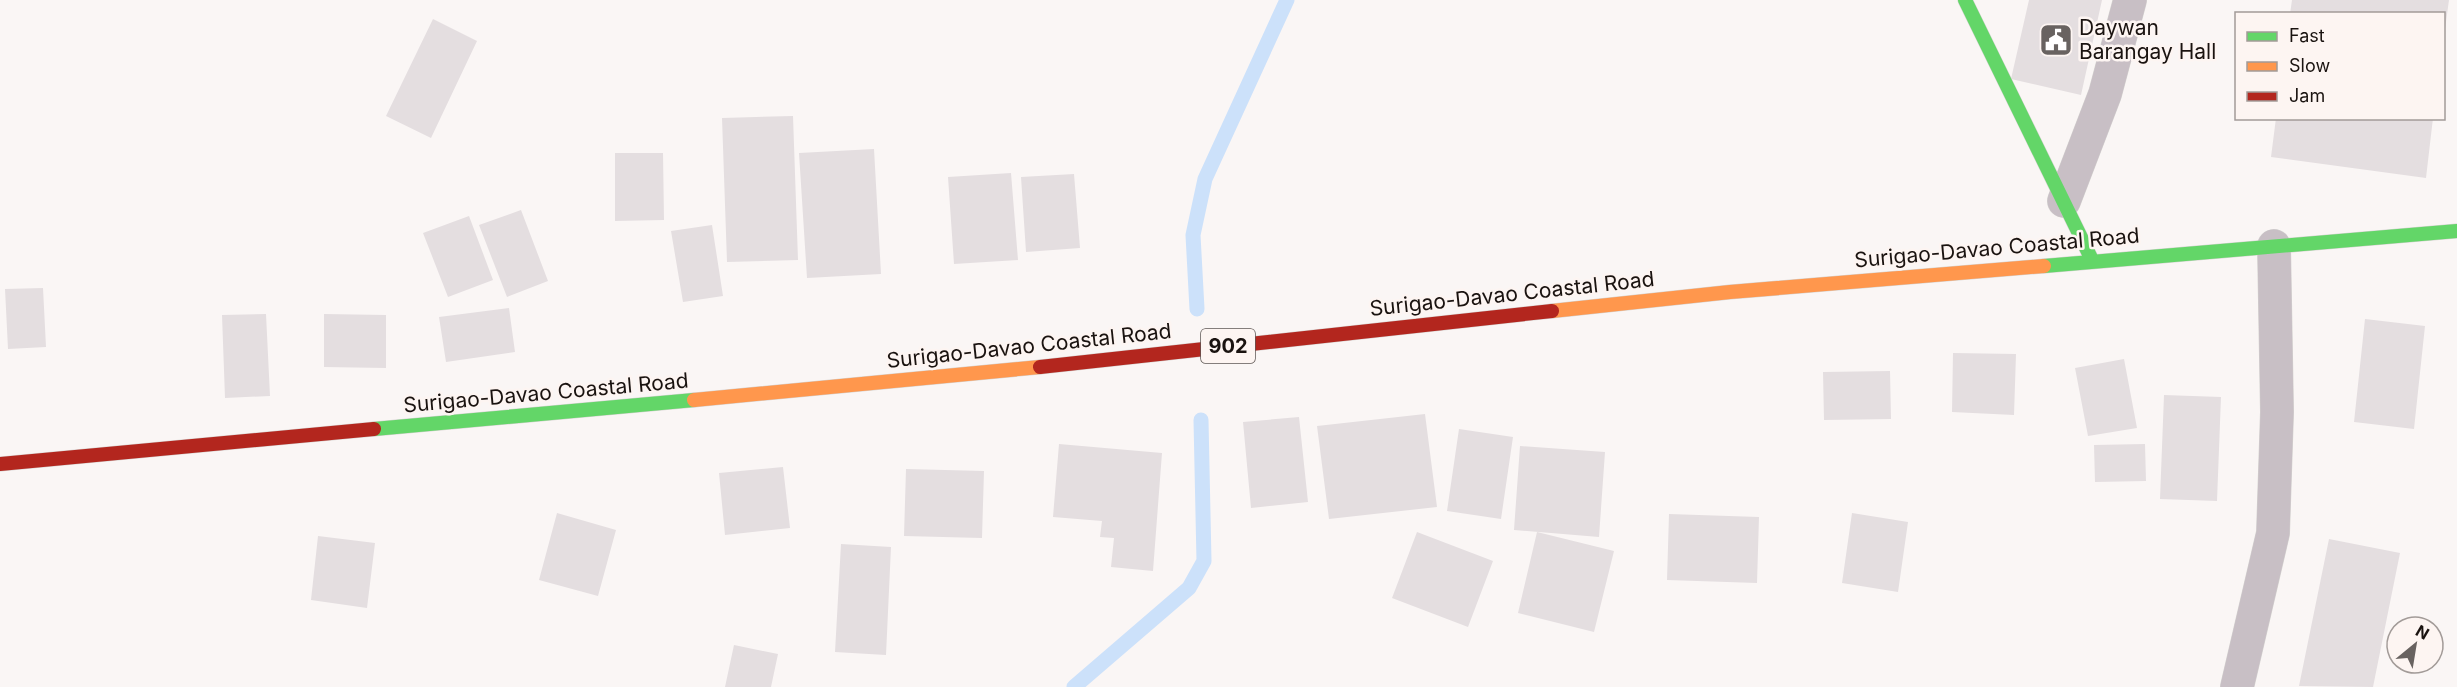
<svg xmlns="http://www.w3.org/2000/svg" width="2457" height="687" viewBox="0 0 2457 687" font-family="Inter,sans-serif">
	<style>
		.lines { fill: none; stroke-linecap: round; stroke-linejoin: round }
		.stream { stroke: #cce1fa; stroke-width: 15 }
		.building { fill: #e4dee0 }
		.street-casing { stroke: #d5d3d1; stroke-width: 34 }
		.fast-casing { stroke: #d5d3d1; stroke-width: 15 }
		.slow-casing { stroke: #d5d3d1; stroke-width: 15 }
		.jam-casing { stroke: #d5d3d1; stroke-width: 15 }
		.street { stroke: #c8bfc5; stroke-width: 33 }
		.fast { stroke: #63d668; stroke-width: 14 }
		.slow { stroke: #ff974d; stroke-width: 14 }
		.jam { stroke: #b3261e; stroke-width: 14 }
		.labels { text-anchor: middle; stroke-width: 5; stroke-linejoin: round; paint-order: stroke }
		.shield { fill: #fdf5f2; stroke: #5e5754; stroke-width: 1.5 }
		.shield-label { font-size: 20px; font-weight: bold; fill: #1a1310 }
		.poi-label { font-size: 21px; fill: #1a1310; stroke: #fdf5f2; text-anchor: start }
		.street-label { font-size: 21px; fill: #1a1310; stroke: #fdf5f2 }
	</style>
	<rect width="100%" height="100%" fill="#faf6f5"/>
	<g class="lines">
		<!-- stream -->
		<path class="stream" d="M1197 309 1193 235 1205 179 1287 0
			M1074 687 1189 588 1204 561 1201 420"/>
	</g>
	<!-- building -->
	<path class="building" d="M2029 0H2102L2081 95 2011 79Z
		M2292 0H2449L2445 29 2444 14H2290Z
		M433 19 477 41 431 138 386 116Z
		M793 116 798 260 727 262 722 118Z
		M2276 118H2433L2426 178 2271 157Z
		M874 149 881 274 807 278 799 153Z
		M615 153H663L664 220 615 221Z
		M1011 173 1018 260 954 264 948 177Z
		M1074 174 1080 248 1026 252 1021 177Z
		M521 210 548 281 507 297 479 225Z
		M469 216 493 280 448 297 423 233Z
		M712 225 723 296 683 302 671 231Z
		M43 288 46 347 8 349 5 289Z
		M509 308 515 352 446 362 439 317Z
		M266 314 270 396 225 398 222 315Z
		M324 314 386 315V368L324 367Z
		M2365 319 2425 326 2414 429 2354 422Z
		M1953 353 2016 354 2014 415 1952 412Z
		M2124 359 2137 428 2088 436 2075 368Z
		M1890 371 1891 419 1824 420 1823 372Z
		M2164 395 2221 397 2217 501 2160 499Z
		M1425 414 1437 507 1329 519 1317 426Z
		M1299 417 1308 502 1251 508 1243 422Z
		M1459 429 1513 437 1501 519 1447 511Z
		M1059 444 1162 453 1153 571 1111 567 1114 538 1100 537 1102 521 1053 517Z
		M2145 444 2146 481 2095 482 2094 445Z
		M1520 446 1605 452 1599 537 1514 530Z
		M783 467 790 528 725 535 719 473Z
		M906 469 984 471 982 538 904 536Z
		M557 513 616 530 598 596 539 580Z
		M1852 513 1908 522 1898 592 1842 583Z
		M1669 514 1759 517 1757 583 1667 580Z
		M1417 532 1493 561 1468 627 1392 598Z
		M1537 532 1614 551 1594 632 1518 613Z
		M318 536 375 543 367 608 311 600Z
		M2329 539 2400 553 2373 687 2299 686Z
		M841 544 891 547 886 655 835 652Z
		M734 645 778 654 771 687H725Z"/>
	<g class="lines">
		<defs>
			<path id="street" d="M2064 201 2105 94 2130 0
				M2237 687 2273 533 2277 412 2274 246"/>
			<path id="fast" d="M1965 0 2092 260
				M2044 266 2457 231
				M374 429 694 400"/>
			<path id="slow" d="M1552 311 1730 292 2044 266
				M694 400 1040 367"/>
			<path id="jam" d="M1040 367 1552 311
				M0 464 374 429"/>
		</defs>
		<!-- street casing -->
		<use href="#street" class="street-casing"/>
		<!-- fast casing -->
		<use href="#fast" class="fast-casing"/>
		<!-- slow casing -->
		<use href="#slow" class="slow-casing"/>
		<!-- jam casing -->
		<use href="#jam" class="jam-casing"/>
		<!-- street -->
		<use href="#street" class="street"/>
		<!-- fast -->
		<use href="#fast" class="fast"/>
		<!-- slow -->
		<use href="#slow" class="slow"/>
		<!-- jam -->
		<use href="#jam" class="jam"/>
	</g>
	<!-- icons -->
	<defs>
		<symbol id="civic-square" viewBox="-11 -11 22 22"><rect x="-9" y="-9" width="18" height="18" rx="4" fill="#686260" stroke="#fdf5f2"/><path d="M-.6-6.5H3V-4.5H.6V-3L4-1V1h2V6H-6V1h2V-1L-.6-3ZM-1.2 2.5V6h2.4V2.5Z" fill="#fff"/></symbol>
	</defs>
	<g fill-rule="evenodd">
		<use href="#civic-square" x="2037" y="21" width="38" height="38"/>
	</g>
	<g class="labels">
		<!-- shield labels -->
		<rect class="shield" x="1201" y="329" width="54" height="34" rx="4.5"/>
		<g class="shield-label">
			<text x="1228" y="353">902</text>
		</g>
		<!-- poi labels -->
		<g class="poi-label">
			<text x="2079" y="35">Daywan<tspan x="2079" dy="24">Barangay Hall</tspan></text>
		</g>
		<!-- street labels -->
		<g class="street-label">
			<text transform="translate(1997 248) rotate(-5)" y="7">Surigao-Davao Coastal Road</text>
			<text transform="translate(1512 294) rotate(-6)" y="7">Surigao-Davao Coastal Road</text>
			<text transform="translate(1029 346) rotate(-6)" y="7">Surigao-Davao Coastal Road</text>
			<text transform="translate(546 393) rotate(-5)" y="7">Surigao-Davao Coastal Road</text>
		</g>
	</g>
	<!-- legend -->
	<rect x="2235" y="12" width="210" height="108" fill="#fdf5f2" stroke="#a29b98" stroke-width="1.5"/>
	<rect x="2247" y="32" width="30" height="9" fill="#63d668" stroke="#a29b98" stroke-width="1.5"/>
	<text x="2289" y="42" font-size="18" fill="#1a1310">Fast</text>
	<rect x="2247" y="62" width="30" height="9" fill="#ff974d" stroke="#a29b98" stroke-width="1.5"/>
	<text x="2289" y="72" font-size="18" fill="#1a1310">Slow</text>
	<rect x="2247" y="92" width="30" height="9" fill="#b3261e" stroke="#a29b98" stroke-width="1.5"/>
	<text x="2289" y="102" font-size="18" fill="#1a1310">Jam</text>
	<!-- north arrow -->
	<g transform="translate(2415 645) rotate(30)"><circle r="28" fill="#fdf5f2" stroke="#a29b98" stroke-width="1.5"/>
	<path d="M0-4.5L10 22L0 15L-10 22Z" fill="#686260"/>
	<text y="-9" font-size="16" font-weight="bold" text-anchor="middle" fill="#1a1310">N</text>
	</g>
</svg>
